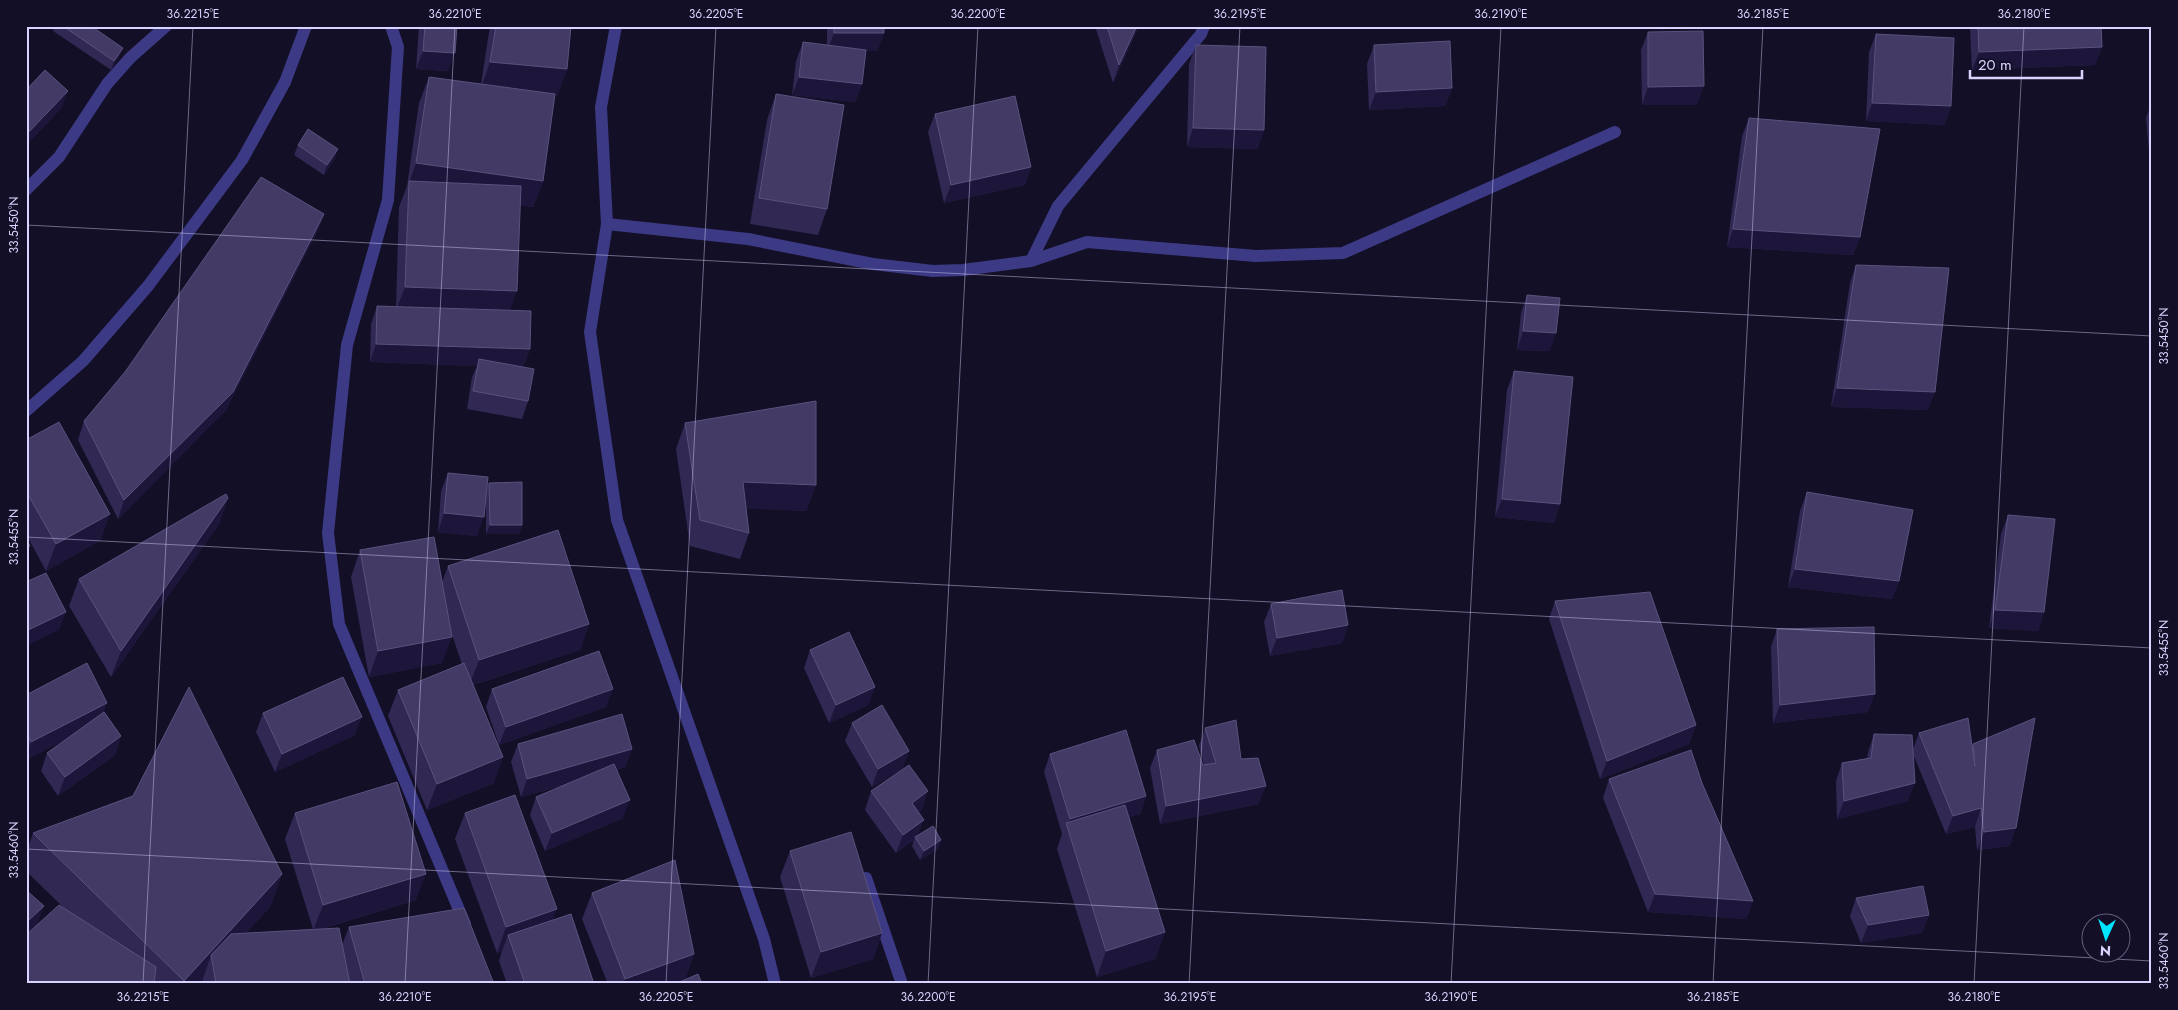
<svg xmlns="http://www.w3.org/2000/svg" width="2178" height="1010" viewBox="0 0 2178 1010" font-family="Jost,sans-serif">
	<style>
		.lines { fill: none; stroke-linecap: round; stroke-linejoin: round }
		.minor { stroke: #3d3a85; stroke-width: 12 }
		.wall { fill: #312854 }
		.shaded-wall { fill: #1d163a }
		.building { fill: #433a66; stroke: #5a527e }
		.ticks { fill: none; stroke: #d9d4ff; stroke-width: 1; stroke-opacity: 0.45 }
		.neatline { fill: none; stroke: #d9d4ff; stroke-width: 2 }
		.ticks-label { font-size: 12px; text-anchor: middle; fill: #d9d4ff }
	</style>
	<rect width="100%" height="100%" fill="#130f26"/>
	<g class="lines">
		<!-- minor -->
		<path class="minor" d="M391 26 398 47 388 200 347 345 328 533 339 624 465 924
			M616 26 601 107 607 224 590 332 617 520 764 939 775 984
			M26 190 59 157 107 84 130 58 166 26
			M607 224 748 239 873 264 933 271 963 270 1031 261 1087 242 1256 256 1343 253 1615 132
			M1031 261 1058 206 1201 34 1204 26
			M26 411 83 361 148 286 242 160 285 82 306 26
			M866 878 902 984"/>
	</g>
	<!-- wall -->
	<path class="wall" d="M54 26H91L119 57 111 70 53 31Z
		M419 26H457L448 71 416 69Z
		M490 26H571L567 69 557 96 555 95 543 181 533 207 520 205 510 310 530 349 523 367 528 401 522 419 467 409 472 377 477 366 370 362 371 324 377 306H396L399 207 407 186 419 103 429 77 481 84Z
		M827 26H884V33L877 51H866L862 84 855 102 792 95 796 61 803 42 827 45Z
		M1095 26H1139L1113 83Z
		M1971 26H2101L2102 47 2095 65 1972 70 1970 29Z
		M1648 32 1697 105H1642L1641 50Z
		M1876 34 1951 106 1944 125 1866 121 1869 52Z
		M1196 45 1264 130 1257 149 1187 147 1189 64Z
		M1374 45 1452 88 1445 106 1369 110 1367 64Z
		M776 94 827 209 818 235 750 224 767 120Z
		M2152 102V174H2151L2146 118Z
		M935 114 1031 167 1025 185 944 203 928 132Z
		M1749 118 1860 237 1853 255 1727 247 1742 136Z
		M298 145 335 158 324 175 294 155Z
		M324 214 317 232 226 410 118 519 78 440 84 421Z
		M1856 265 1928 410 1831 407 1850 283Z
		M1527 295 1550 351 1517 350 1521 313Z
		M1514 371 1560 504 1554 523 1495 517 1507 390Z
		M685 423 816 485 806 511 746 508 749 533 740 559 690 546 676 449Z
		M26 440 101 540 46 571 26 534Z
		M448 473 486 491 489 483 522 525 519 534H486V496L477 536 438 532 441 491Z
		M1807 492 1899 581 1892 599 1788 587 1800 511Z
		M228 498 219 524 111 677 69 606 79 579Z
		M2008 515 2044 612 2038 631 1989 628 2001 534Z
		M360 550 442 582 448 566 589 624 580 650 473 685 494 783 427 810 388 716 398 690 462 664 450 629 442 663 369 677 351 577Z
		M1555 601 1696 725 1689 744 1600 779 1549 619Z
		M1271 604 1348 625 1342 643 1270 656 1264 622Z
		M1777 629 1868 712 1773 723 1771 647Z
		M810 650 875 687 868 705 829 723 804 668Z
		M492 689 606 707 499 745 486 707Z
		M26 695 104 713 121 736 115 755 58 796 41 771 47 753 68 738 26 760Z
		M263 713 355 735 275 772 256 732Z
		M852 723 909 751 902 769 872 787 845 741Z
		M1205 728 1241 759 1259 804 1160 824 1150 768 1157 750 1204 765 1199 746Z
		M1919 733 1972 747 1973 744 2010 846 1977 850 1975 827 1946 834 1913 754 1908 801 1837 819 1836 781 1842 763 1867 758 1868 752 1874 734 1913 749Z
		M518 744 632 749 625 767 617 770 623 818 545 851 530 815 536 797 568 784 521 797 511 762Z
		M1050 754 1146 796 1140 814 1129 817 1165 932 1155 959 1097 977 1057 849 1062 834 1044 772Z
		M1609 779 1702 783 1753 901 1746 919 1648 912 1603 798Z
		M871 791 922 810 918 812V835L941 840 938 849 920 860 912 846 914 840 896 853 865 810Z
		M295 813 416 900 321 929 342 945 349 927 494 984H202V982L200 984H26L37 925 66 910 26 871V853L33 833 282 874 270 907 246 933 313 929 285 839Z
		M465 813 553 920 594 984H507L499 961 502 951 497 953 455 839Z
		M790 851 882 933 873 959 811 978 780 877Z
		M592 893 694 954 685 980 702 984H608L582 919Z
		M1856 898 1929 915 1922 933 1861 943 1850 916Z"/>
	<!-- shaded-wall -->
	<path class="shaded-wall" d="M1137 26H1139L1113 83 1119 65Z
		M1612 26H1666L1665 30Z
		M834 33H884L877 51 827 52Z
		M2102 47 2095 65 1972 70 1979 52Z
		M123 48 119 57 111 70 114 61Z
		M423 51 455 53 448 71 416 69Z
		M490 62 567 69 557 96 481 88Z
		M799 77 862 84 855 102 792 95Z
		M1704 86 1697 105H1642L1648 87Z
		M1452 88 1445 106 1369 110 1376 92Z
		M68 91 61 109 26 146V135Z
		M1872 103 1951 106 1944 125 1866 121Z
		M1193 128 1264 130 1257 149 1187 147Z
		M338 149 335 158 324 175 327 165Z
		M416 163 543 181 533 207 408 189 409 183Z
		M1031 167 1025 185 944 203 951 185Z
		M324 214 317 232 226 410 118 519 124 500Z
		M1733 229 1860 237 1853 255 1727 247Z
		M405 287 517 291 508 317 395 313Z
		M1523 331 1556 333 1550 351 1517 350Z
		M376 344 530 349 523 367 479 359 477 366 370 362Z
		M1837 388 1935 392 1928 410 1831 407Z
		M743 482 816 485 806 511 734 508Z
		M228 498 219 524 111 677 121 651Z
		M1502 499 1560 504 1554 523 1495 517Z
		M444 513 484 517 477 536 438 532Z
		M110 514 101 540 46 571 56 544Z
		M490 525H522L519 534H486Z
		M30 546 26 557V548Z
		M1795 569 1899 581 1892 599 1788 587Z
		M1995 610 2044 612 2038 631 1989 628Z
		M66 612 59 630 26 646V631Z
		M589 624 580 650 469 686 479 660Z
		M1348 625 1342 643 1270 656 1277 638Z
		M452 637 442 663 369 677 378 651Z
		M875 687 868 705 829 723 836 705Z
		M613 689 606 707 499 745 506 727Z
		M1875 694 1868 712 1773 723 1780 705Z
		M107 703 101 722 26 760V756L31 742Z
		M362 717 355 735 275 772 282 754Z
		M1696 725 1689 744 1600 779 1607 761Z
		M121 736 115 755 58 796 65 777Z
		M632 749 625 767 521 797 527 779Z
		M909 751 902 769 872 787 878 769Z
		M503 757 494 783 427 810 437 784Z
		M1915 783 1908 801 1837 819 1844 801Z
		M1266 786 1259 804 1160 824 1166 806Z
		M928 791 922 810 905 821 912 803Z
		M1146 796 1140 814 1070 836 1068 827 1070 819Z
		M630 800 623 818 545 851 552 833Z
		M1981 808 1975 827 1946 834 1953 816Z
		M924 820 917 838 915 837 914 840 896 853 903 835Z
		M2016 828 2010 846 1977 850 1984 832Z
		M941 840 938 849 920 860 924 851Z
		M282 874 270 907 213 969 211 955 202 982 200 984H183L184 981Z
		M426 874 416 900 313 931 323 905Z
		M1655 894 1753 901 1746 919 1648 912Z
		M44 906 35 932 26 940V923Z
		M557 909 547 935H508L502 951 497 953 506 927Z
		M1929 915 1922 933 1861 943 1868 925Z
		M1165 932 1155 959 1097 977 1106 951Z
		M882 933 873 959 811 978 821 952Z
		M694 954 685 980 675 984H624L625 979Z"/>
	<!-- building -->
	<path class="building" d="M63 26H91L123 48 114 61Z
		M425 26H457L455 53 423 51Z
		M496 26H571L567 69 490 62Z
		M834 26H884V33H834Z
		M1107 26H1137L1119 65Z
		M1978 26H2101L2102 47 1979 52Z
		M1703 31 1704 86 1648 87V32Z
		M1876 34 1954 38 1951 106 1872 103Z
		M1450 41 1452 88 1376 92 1374 45Z
		M803 42 866 50 862 84 799 77Z
		M1196 45 1266 47 1264 130 1193 128Z
		M45 70 68 91 26 135V90Z
		M429 77 555 94 543 181 416 163Z
		M776 94 844 105 827 209 759 198Z
		M1015 96 1031 167 951 185 935 114Z
		M1749 118 1880 129 1860 237 1733 229Z
		M308 129 338 149 327 165 298 145Z
		M261 177 324 214 233 392 124 500 84 421 125 372Z
		M409 181 521 186 517 291 405 287Z
		M1856 265 1949 268 1935 392 1837 388Z
		M1527 295 1560 298 1556 333 1523 331Z
		M377 306 531 311 530 349 376 344Z
		M479 359 534 369 528 401 473 391Z
		M1514 371 1573 377 1560 504 1502 499Z
		M816 401V485L743 482 749 533 700 520 685 423Z
		M59 422 110 514 56 544 26 491V440Z
		M448 473 488 477 484 517 444 513Z
		M522 482V525H490L489 483Z
		M1807 492 1913 510 1899 581 1795 569Z
		M226 494 228 498 121 651 79 579Z
		M2008 515 2055 519 2044 612 1995 610Z
		M558 530 589 624 479 660 448 566Z
		M434 537 452 637 378 651 360 550Z
		M26 538 30 546 26 548Z
		M46 573 66 612 26 631V582Z
		M1342 590 1348 625 1277 638 1271 604Z
		M1650 592 1696 725 1607 761 1555 601Z
		M1874 627 1875 694 1780 705 1777 629Z
		M849 632 875 687 836 705 810 650Z
		M599 651 613 689 506 727 492 689Z
		M87 663 107 703 31 742 26 733V695Z
		M464 663 503 757 437 784 398 690Z
		M343 677 362 717 282 754 263 713Z
		M189 687 282 874 184 981 33 833 133 796Z
		M882 705 909 751 878 769 852 723Z
		M104 712 121 736 65 777 47 753Z
		M622 714 632 749 527 779 518 744Z
		M1968 718 1975 766 1973 744 2035 718 2016 828 1984 832 1981 808 1953 816 1919 733Z
		M1236 720 1241 759 1258 758 1266 786 1166 806 1157 750 1194 740 1203 765 1216 763 1205 728Z
		M1126 730 1146 796 1070 819 1050 754Z
		M1874 734 1912 735 1915 783 1844 801 1842 763 1871 758Z
		M1691 750 1702 783 1753 901 1655 894 1609 779Z
		M614 764 630 800 552 833 536 797Z
		M909 765 928 791 912 803 924 820 903 835 871 791Z
		M397 782 426 874 323 905 295 813Z
		M515 795 557 909 506 927 465 813Z
		M1125 805 1165 932 1106 951 1066 823Z
		M933 826 941 840 924 851 915 837Z
		M851 832 882 933 821 952 790 851Z
		M675 860 694 954 625 979 592 893Z
		M1923 886 1929 915 1868 925 1856 898Z
		M26 890 44 906 26 923Z
		M59 905 156 967 154 984H26V935Z
		M464 908 494 984H365L349 927Z
		M571 914 594 984H525L508 935Z
		M339 928 350 984H216L211 955 231 934Z
		M698 974 702 984H675Z"/>
	<!-- ticks -->
	<path class="ticks" d="M26 225 2152 336M26 537 2152 648M26 849 2152 961M143 984 193 26M405 984 455 26M666 984 716 26M928 984 978 26M1189 984 1240 26M1451 984 1501 26M1713 984 1763 26M1974 984 2024 26"/>
	<!-- border -->
	<rect width="2178" height="1010" fill="none" stroke="#130f26" stroke-width="55"/>
	<!-- north arrow -->
	<g transform="translate(2106 938) rotate(183)"><circle r="24" fill="#130f26" stroke="#625e7d"/>
	<path d="M0-4L9 19L0 12L-9 19Z" fill="#00e5ff"/>
	<text y="-8" font-size="14" font-weight="bold" text-anchor="middle" fill="#d9d4ff">N</text>
	</g>
	<!-- scale -->
	<path d="M1970 70v8h112v-8" fill="none" stroke="#d9d4ff" stroke-width="2.5"/>
	<text x="1978" y="70" font-size="15" fill="#d9d4ff" stroke="#130f26" stroke-width="4" paint-order="stroke">20 m</text>
	<rect x="28" y="28" width="2122" height="954" class="neatline"/>
	<g class="ticks-label">
		<text x="193" y="18">36.2215°E</text>
		<text x="455" y="18">36.2210°E</text>
		<text x="716" y="18">36.2205°E</text>
		<text x="978" y="18">36.2200°E</text>
		<text x="1240" y="18">36.2195°E</text>
		<text x="1501" y="18">36.2190°E</text>
		<text x="1763" y="18">36.2185°E</text>
		<text x="2024" y="18">36.2180°E</text>
		<text transform="translate(14 225) rotate(-90)" y="4">33.5450°N</text>
		<text transform="translate(2164 336) rotate(-90)" y="4">33.5450°N</text>
		<text transform="translate(14 537) rotate(-90)" y="4">33.5455°N</text>
		<text transform="translate(2164 648) rotate(-90)" y="4">33.5455°N</text>
		<text transform="translate(14 850) rotate(-90)" y="4">33.5460°N</text>
		<text transform="translate(2164 961) rotate(-90)" y="4">33.5460°N</text>
		<text x="143" y="1001">36.2215°E</text>
		<text x="405" y="1001">36.2210°E</text>
		<text x="666" y="1001">36.2205°E</text>
		<text x="928" y="1001">36.2200°E</text>
		<text x="1190" y="1001">36.2195°E</text>
		<text x="1451" y="1001">36.2190°E</text>
		<text x="1713" y="1001">36.2185°E</text>
		<text x="1974" y="1001">36.2180°E</text>
	</g>
</svg>
